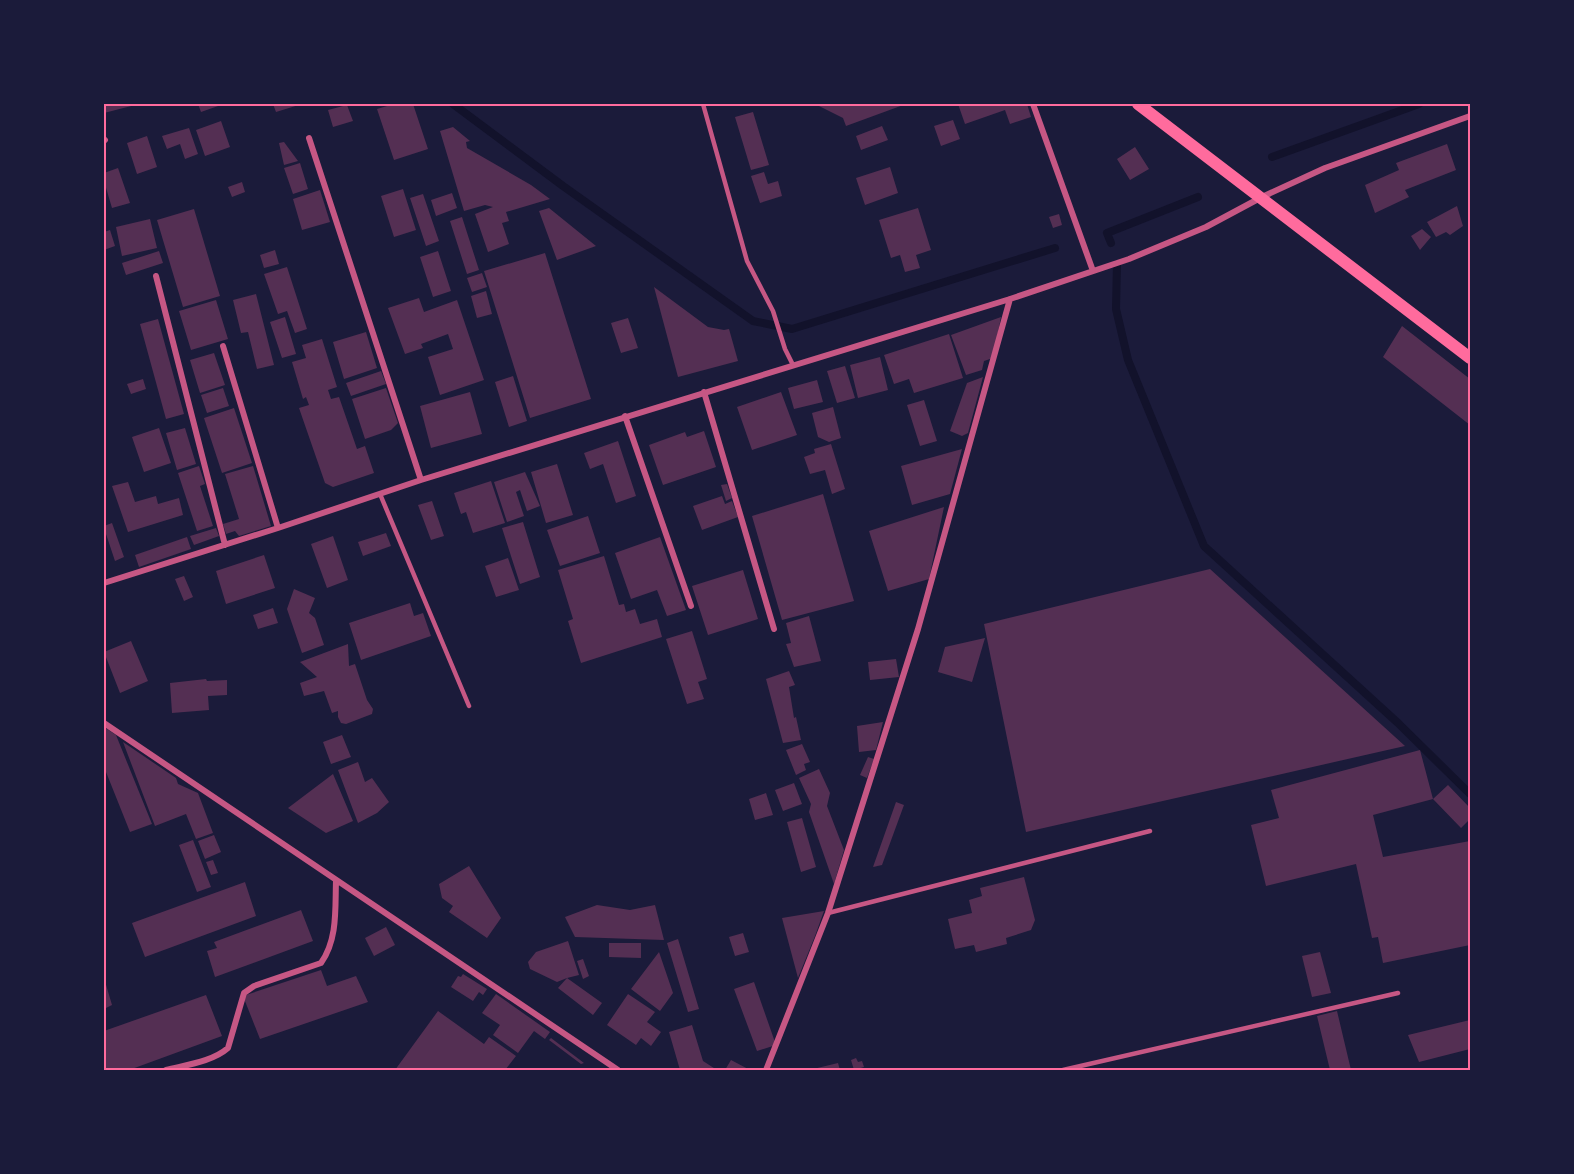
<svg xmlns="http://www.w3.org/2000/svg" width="1574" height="1174" viewBox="0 0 1574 1174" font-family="'Nunito Sans',sans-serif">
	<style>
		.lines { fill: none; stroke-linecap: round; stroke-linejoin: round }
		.stream { stroke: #12122b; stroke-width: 8 }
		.building { fill: #542f53 }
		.service { stroke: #c65784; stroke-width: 4.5 }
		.minor { stroke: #c65784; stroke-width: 6 }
		.secondary { stroke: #ff6b9d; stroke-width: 12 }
		.neatline { fill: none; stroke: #ff6b9d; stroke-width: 2 }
	</style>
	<rect width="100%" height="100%" fill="#1b1b3a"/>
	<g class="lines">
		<!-- stream -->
		<path class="stream" d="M453 104 563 186 753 321 792 329 1055 248
			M1272 157 1419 104
			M1111 243 1107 233 1198 197
			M1117 264 1116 309 1128 360 1204 546 1398 723 1470 794"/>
	</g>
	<!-- building -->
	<path class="building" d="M104 104H139L104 113Z
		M198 104H221V105L201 112Z
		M273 104H302L276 112Z
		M394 104H413L428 149 394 160 377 109Z
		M820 104H906L846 126 843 118 819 106Z
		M958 104H1027L1031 117 1010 124 1005 110 965 124Z
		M347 105 353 121 333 127 328 110Z
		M753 112 769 165 751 170 735 117Z
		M953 120 960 139 941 146 934 126Z
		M221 121 230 147 205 156 196 130Z
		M882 126 888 140 861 150 856 136Z
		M453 127 470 141 466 142 467 148 531 185 550 199 506 212 509 221 502 223 509 244 488 252 475 214 493 207 485 205 464 211 440 131Z
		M189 128 198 154 185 159 180 144 167 149 162 136Z
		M147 136 157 167 137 174 127 143Z
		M284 142 298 161 284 165 279 143Z
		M1447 144 1456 170 1405 190 1409 197 1375 213 1365 185 1399 170 1396 163Z
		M1135 147 1149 169 1130 180 1117 159Z
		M300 163 308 189 293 194 284 168Z
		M890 167 898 193 865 205 856 178Z
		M118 168 130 203 112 208 104 181V173Z
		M764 172 768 184 778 181 782 196 760 203 751 176Z
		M242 182 245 192 232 197 228 187Z
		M403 189 416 230 394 237 381 196Z
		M320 190 330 222 302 230 293 199Z
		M452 193 457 208 436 216 431 200Z
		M423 194 439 241 426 246 410 198Z
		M1457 206 1463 226 1450 235 1446 232 1436 237 1427 222Z
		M549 208 596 246 557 260 539 211Z
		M918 208 931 250 916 255 920 268 905 272 900 255 891 258 879 220Z
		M194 209 220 296 183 307 157 220Z
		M1059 214 1062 225 1053 228 1049 217Z
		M462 217 479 270 467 274 450 221Z
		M150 219 157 248 122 256 116 227Z
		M1422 229 1431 237 1420 250 1411 236Z
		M110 230 115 246 104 250V232Z
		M275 250 279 264 264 268 260 255Z
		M159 251 163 263 126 275 122 263Z
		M438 251 451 291 433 297 420 257Z
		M545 253 591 399 530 418 484 271Z
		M287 267 307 329 295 333 287 311 278 314 264 274Z
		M482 273 487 287 472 292 467 278Z
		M654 287 708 327 724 330 729 329 738 361 678 377Z
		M486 291 492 314 477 318 471 296Z
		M256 294 274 365 257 369 248 332 241 333 233 300Z
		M419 298 424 312 457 300 484 380 440 395 428 357 453 349 448 334 421 344 423 348 405 354 388 308Z
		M216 300 228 339 191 350 179 311Z
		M285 317 296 354 282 358 270 322Z
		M1001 317 993 358 984 361 982 370 966 375 951 335Z
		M628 318 638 348 621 353 611 323Z
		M158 319 184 414 166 419 140 324Z
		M1402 326 1470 379V425L1383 357Z
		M366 332 377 368 344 379 333 342Z
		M949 334 963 378 914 393 909 379 894 384 884 355Z
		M322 339 337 387 328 390 331 399 339 397 357 449 365 446 374 473 333 487 325 483 299 408 309 405 306 397 303 399 292 362 306 358 302 345Z
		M214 353 225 385 200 393 190 360Z
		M880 357 888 390 858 398 850 365Z
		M845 366 855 398 837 403 827 371Z
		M381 371 386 384 351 396 346 383Z
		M513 376 527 421 509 427 495 382Z
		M983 377 968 433 962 436 950 431 967 383Z
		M143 379 146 389 131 394 127 384Z
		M817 380 823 402 794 409 788 388Z
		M223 388 229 406 207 413 201 395Z
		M386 388 398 423 391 430 365 439 352 399Z
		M470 392 482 434 431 448 420 406Z
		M781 392 797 435 752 450 737 407Z
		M924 400 937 441 920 446 907 405Z
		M833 407 841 438 829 442 818 437 812 413Z
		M234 408 252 463 222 473 204 418Z
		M159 428 171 463 144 472 132 437Z
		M185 428 196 464 177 470 166 433Z
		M704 431 716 467 663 485 649 445 685 432 687 437Z
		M618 441 636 496 616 503 603 464 590 469 584 453Z
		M831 444 845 489 832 494 825 470 810 474 804 457 815 453 814 449Z
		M962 449 950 494 912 505 901 466Z
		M557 464 573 515 546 523 531 472Z
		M199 466 205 484 200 486 213 526 197 531 178 473Z
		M253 466 271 526 239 536 235 531 226 534 223 524 239 519 225 474Z
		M525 472 540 506 527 511 520 490 516 492 524 516 507 522 494 482Z
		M491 481 505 523 473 533 466 512 461 514 454 493Z
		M128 482 135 502 156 496 158 504 179 498 183 515 128 532 112 486Z
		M727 484 732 498 726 501 721 485Z
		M823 494 854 601 782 620 752 516Z
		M722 496 725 504 732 501 738 517 702 530 693 506Z
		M432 501 444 536 431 540 418 505Z
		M944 507 929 579 888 591 869 531Z
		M588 516 600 553 560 566 547 530Z
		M523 522 540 577 520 584 502 528Z
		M112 523 124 557 115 561 104 528V526Z
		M216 528 219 536 194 545 190 536Z
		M386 533 391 546 363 556 358 542Z
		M333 536 348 580 327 588 311 544Z
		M187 537 191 549 139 567 135 555Z
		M660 537 686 610 667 616 657 590 631 599 615 553Z
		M264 555 275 588 226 604 216 571Z
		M604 556 619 605 624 604 626 612 635 609 640 624 657 619 662 637 581 663 568 621 573 619 558 570Z
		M508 558 519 590 496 597 485 566Z
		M1210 569 1405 746 1026 832 984 624Z
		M743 570 758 619 708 635 692 586Z
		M184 576 193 597 184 601 175 579Z
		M294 589 315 598 309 613 315 618 324 645 302 653 287 609Z
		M410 603 414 616 423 613 431 636 361 660 349 623Z
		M273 608 278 623 258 629 253 615Z
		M809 616 821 661 794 667 786 644 791 643 786 623Z
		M692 631 707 679 698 682 704 699 687 704 666 639Z
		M985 638 972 682 938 672 945 647Z
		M131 641 148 681 120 693 104 652Z
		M348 644 349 666 355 664 367 700 373 709 372 714 346 724 341 723 338 717V711L332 713 324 691 304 696 300 683 317 677 300 662Z
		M896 659 899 677 870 680 868 662Z
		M789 671 795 685 789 687 794 718 796 717 801 740 783 743 766 679Z
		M206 679 207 681 227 680V695L208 696 209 710 172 713 170 683Z
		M883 722 876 750 859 752 857 726Z
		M104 727 116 735 152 824 130 832 104 767Z
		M342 735 351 757 331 764 323 742Z
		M123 742 176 778 178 784 198 793 213 833 196 839 186 814 155 826Z
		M802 744 810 762 804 764 806 770 796 775 786 750Z
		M1420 750 1433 799 1448 785 1470 808V819L1461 828 1433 799 1373 815 1383 857 1470 841V945L1383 963 1378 937 1372 938 1356 864 1266 886 1251 825 1279 818 1271 790Z
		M868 757 874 759 867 778 860 775Z
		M358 762 365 782 372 778 389 802 377 813 358 823 338 770Z
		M819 769 830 793 827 806 844 850 834 884 809 812 811 804 799 778Z
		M333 774 353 821 326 833 288 808Z
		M794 783 802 804 783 811 775 790Z
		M766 793 773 815 755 820 749 799Z
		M896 802 904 805 882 865 873 867Z
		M802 818 816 867 801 872 787 822Z
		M214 835 221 852 205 859 198 841Z
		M193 840 211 887 197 892 179 845Z
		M213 860 218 873 211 875 206 862Z
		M469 866 501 918 487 938 449 912 453 906 442 898 439 884Z
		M1024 877 1035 920 1031 930 1006 938 1007 944 976 952 974 945 955 949 948 919 972 913 969 900 982 896 980 888Z
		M245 882 256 916 145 957 132 923Z
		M597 905 630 910 655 905 664 940 575 937 565 917Z
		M301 910 313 941 215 977 207 951 217 948 214 942Z
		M824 911 815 936 798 978 782 918Z
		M386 927 395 945 374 956 365 938Z
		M743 933 749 952 735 956 729 937Z
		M678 939 699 1009 688 1012 667 943Z
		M568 941 579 975 567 978 602 1003 593 1015 558 988 567 978 557 982 530 969 528 962 536 952Z
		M609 943H641V958L609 957Z
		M659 952 673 993 660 1011 631 989Z
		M1320 952 1331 993 1312 997 1302 956Z
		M583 959 589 976 583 979 577 961Z
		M321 970 327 986 356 976 368 1002 260 1039 243 996Z
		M463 974 487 989 483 995 479 992 473 1001 451 987 458 976 461 977Z
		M104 978 112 1005 104 1009Z
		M754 982 776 1045 757 1051 734 989Z
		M496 994 550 1032 545 1039 534 1031 518 1053 493 1035 500 1025 482 1013Z
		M628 994 655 1012 647 1022 661 1032 651 1046 641 1038 636 1045 607 1025Z
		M206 995 222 1036 129 1070H104V1031Z
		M438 1011 484 1044 489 1037 516 1056 505 1070H395Z
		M1337 1011 1351 1070H1330L1317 1016Z
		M1470 1020V1049L1419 1062 1408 1035Z
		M692 1025 703 1061 717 1070H680L669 1032Z
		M551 1038 584 1063 581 1064 549 1040Z
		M856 1058 858 1062 862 1061 864 1067 854 1070 851 1060Z
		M731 1060 750 1070H725Z
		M838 1063 840 1070H809Z"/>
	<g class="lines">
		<!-- service -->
		<path class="service" d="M703 104 747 261 773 311 785 349 793 365
			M380 494 469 706
			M828 913 1150 831
			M1063 1070 1398 993"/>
		<!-- minor -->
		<path class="minor" d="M1033 104 1093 271
			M309 138 421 480
			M104 141 105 140
			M156 276 225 545
			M223 346 278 528
			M704 392 774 629
			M625 416 691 606
			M104 583 278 528 421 480 1010 299 1129 259 1206 227 1262 197 1325 168 1470 116
			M104 723 618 1070
			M166 1070C185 1065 212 1062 228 1048L244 993 254 986 321 963C338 939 335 908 336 881
			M766 1070 828 913 918 629 1010 299"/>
		<!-- secondary -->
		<path class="secondary" d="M1138 104 1470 358"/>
	</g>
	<!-- border -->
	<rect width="1574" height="1174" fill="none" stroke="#1b1b3a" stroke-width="210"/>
	<rect x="105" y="105" width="1364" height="964" class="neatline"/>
</svg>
